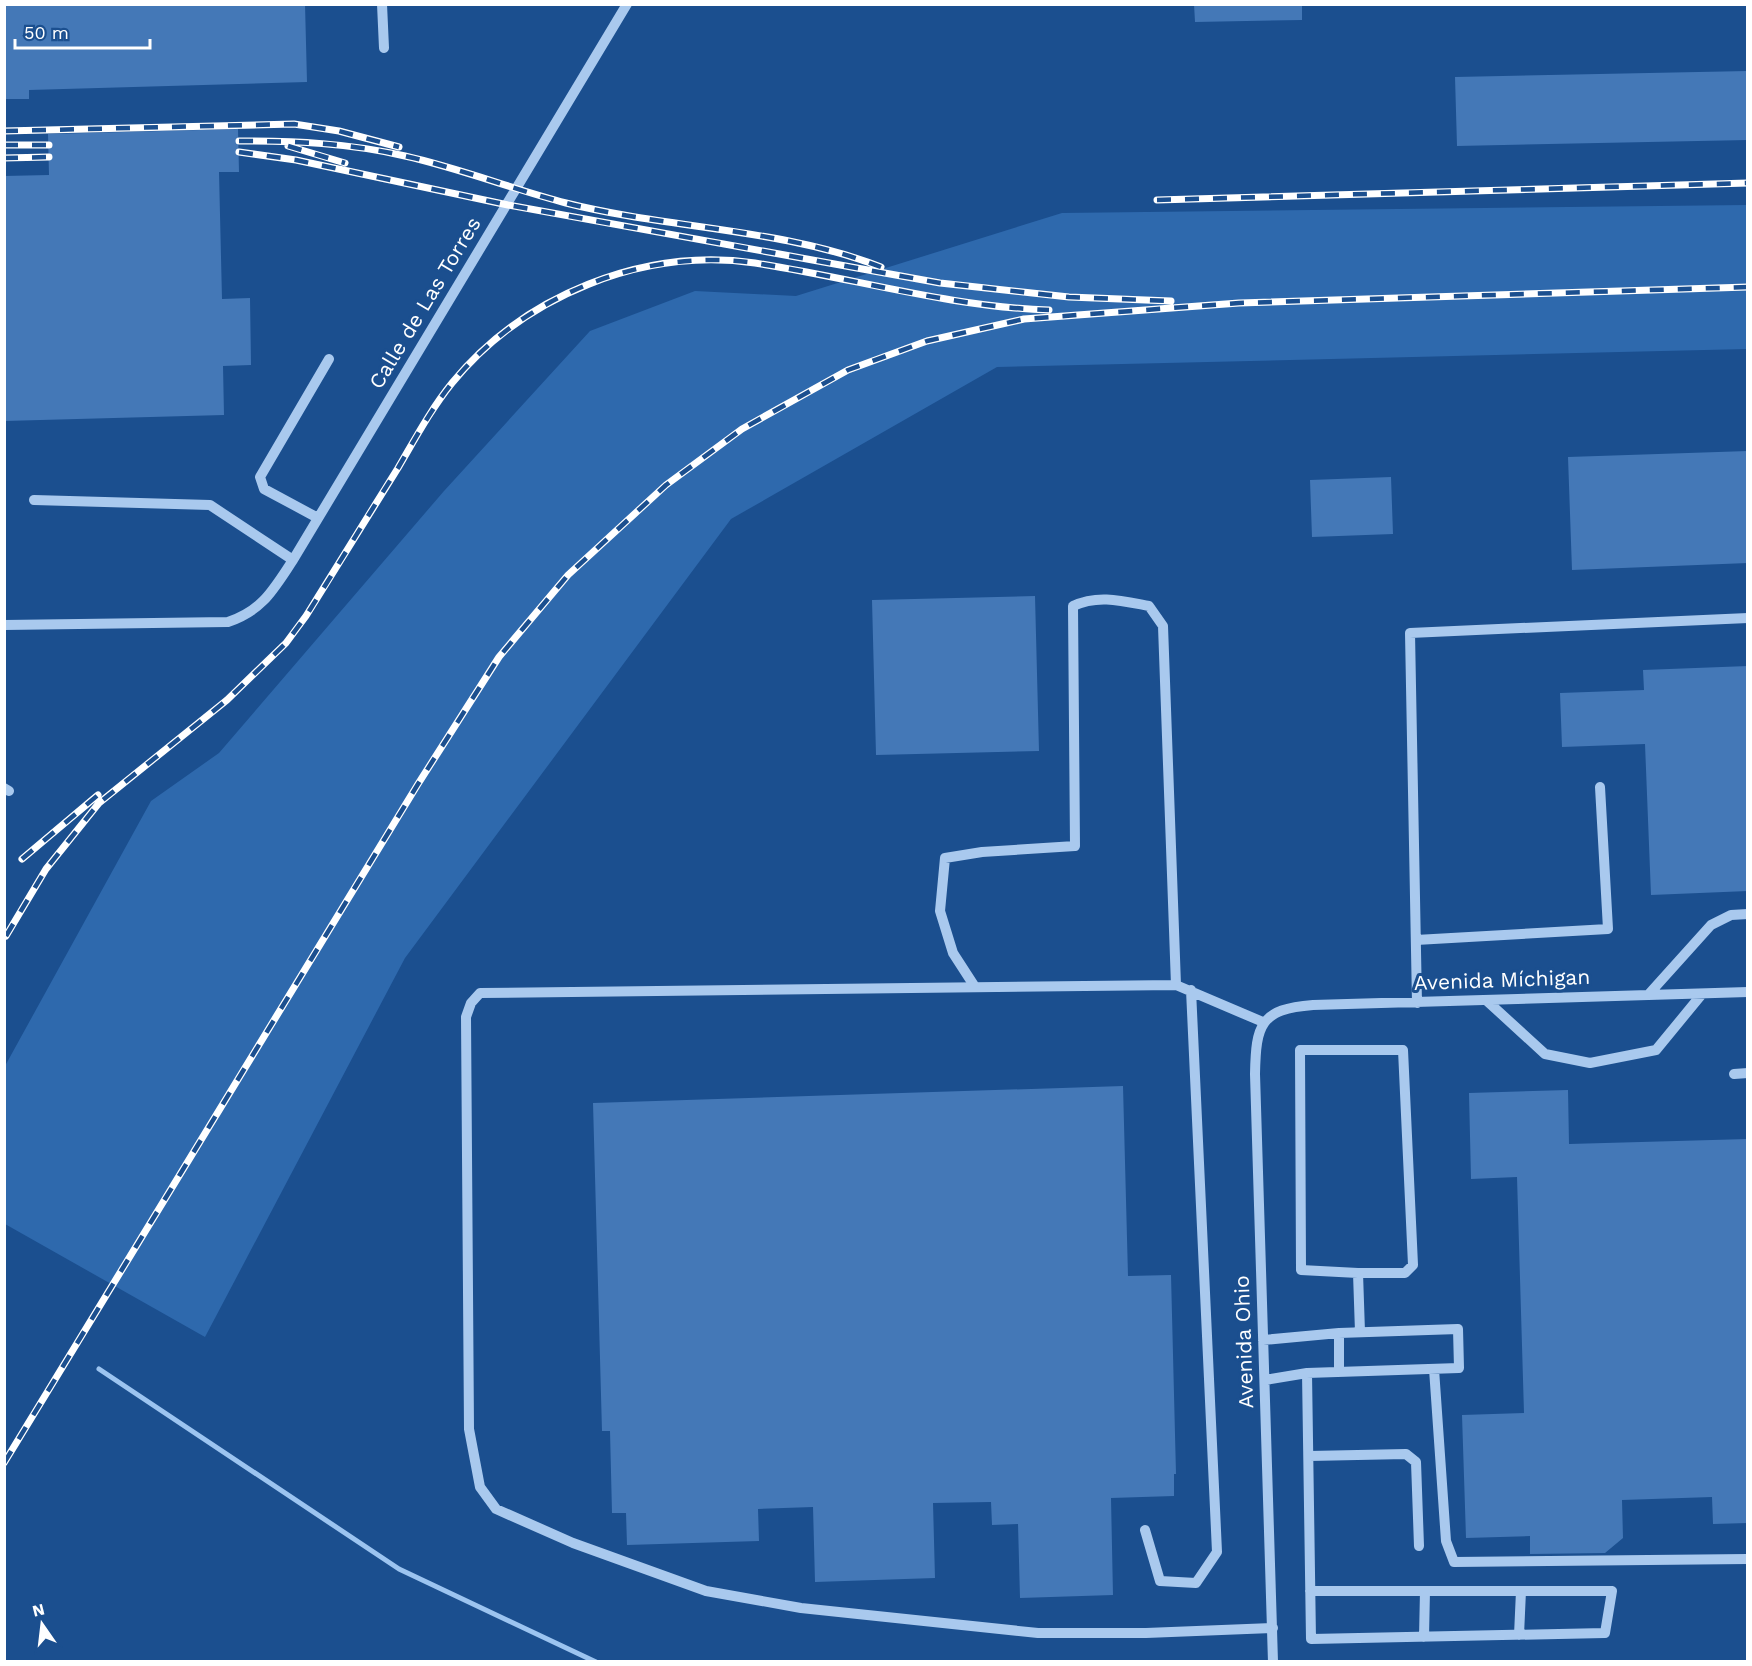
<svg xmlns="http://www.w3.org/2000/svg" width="1752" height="1666" viewBox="0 0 1752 1666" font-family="'Work Sans',sans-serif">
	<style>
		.green { fill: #2e69ad }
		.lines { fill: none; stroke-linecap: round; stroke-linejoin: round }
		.stream { stroke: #9cc4f0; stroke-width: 5 }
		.building { fill: #4478b7 }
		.minor { stroke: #a9c9ee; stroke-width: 10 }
		.rail-casing { stroke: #fff; stroke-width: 7 }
		.rail { stroke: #1b4f8f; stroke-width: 4.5; stroke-dasharray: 14; stroke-linecap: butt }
		.labels { text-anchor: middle; stroke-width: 6; stroke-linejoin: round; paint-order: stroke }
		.street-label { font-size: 21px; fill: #fff; stroke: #1b4f8f }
	</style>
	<rect width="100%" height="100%" fill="#1b4f8f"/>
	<!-- green -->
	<path class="green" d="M1747 205V349L997 367 731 519 405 958 205 1337 5 1224V1066L151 801 219 753 444 491 590 331 695 291 796 296 1062 213Z"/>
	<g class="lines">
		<!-- stream -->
		<path class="stream" d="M99 1369 399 1569 596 1662"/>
	</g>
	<!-- building -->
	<path class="building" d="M4 4H305L307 82 29 90V99H4Z
		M1194 4H1302V20L1195 22Z
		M1748 71V140L1457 146 1455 77Z
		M238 129 239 172H219L222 299 250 298 251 365 223 366 224 415 4 421V176L49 175 48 134Z
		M1748 451V563L1572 570 1568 457Z
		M1391 477 1393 534 1312 537 1310 480Z
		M1035 596 1039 751 876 755 872 600Z
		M1748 666V891L1651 895 1645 744 1562 747 1560 693 1644 690 1643 670Z
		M1123 1086 1128 1276 1171 1275 1176 1474H1174V1496L1111 1498 1113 1595 1020 1598 1018 1524 992 1525 991 1502 933 1503 935 1578 815 1582 813 1507 758 1509 759 1541 627 1545 626 1513H612L610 1431H602L593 1103Z
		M1568 1090 1569 1144 1748 1139V1523L1713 1524 1712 1497 1622 1500 1623 1538 1605 1553 1530 1554V1536L1466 1538 1462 1415 1524 1413 1517 1177 1471 1179 1469 1093Z"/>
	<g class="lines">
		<!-- minor -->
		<path class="minor" d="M382 4 384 48
			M34 500 210 505 293 560
			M318 518 264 489 260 477 329 359
			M4 625 228 622C263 610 273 590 293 560L627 4
			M4 788 9 791
			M1416 940 1608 929 1600 787
			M975 987 953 953 940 911 945 858 982 852 1075 846 1073 606C1098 594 1123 601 1149 606L1163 626 1176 985
			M1648 995 1711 925 1731 915 1748 914
			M1486 1000 1545 1054 1590 1063 1656 1050 1702 994
			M1417 1003 1410 633 1748 618
			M1263 1022 1176 985 480 993 471 1003 466 1017 469 1429 480 1487 496 1509 573 1543 706 1591 801 1608 1038 1633H1146L1273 1628
			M1734 1074 1748 1073
			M1358 1273 1301 1270 1300 1050H1403L1413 1265 1405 1273H1358L1360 1332
			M1263 1340 1339 1333 1458 1329 1459 1368 1307 1373 1265 1380
			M1434 1369 1446 1541 1454 1562 1748 1559
			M1339 1372V1333
			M1307 1373 1311 1639 1605 1633 1612 1591H1310
			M1309 1456 1406 1454 1416 1462 1419 1546
			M1145 1530 1160 1581 1196 1583 1217 1552 1191 990
			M1519 1635 1521 1591
			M1424 1637 1425 1591
			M1273 1662 1255 1074C1256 1025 1260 1009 1313 1005L1748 992"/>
		<defs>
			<path id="rail" d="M4 131 294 124 339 131 399 147
				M239 141C295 141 349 143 405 156 459 168 512 189 566 203 669 229 781 228 881 267
				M4 145H49
				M288 146 345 163
				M239 152 296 160 508 205 940 283 1069 297 1171 301
				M4 158 49 157
				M1157 200 1748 183
				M22 859 98 795
				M6 936 46 869 99 803 227 700 286 643 306 616C337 567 367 517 398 468 415 439 431 409 452 383 523 296 643 247 755 263 853 278 950 307 1049 310
				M4 1463 418 784 499 657 568 575 666 485 742 429 848 370 927 341 1024 319 1239 303 1748 287"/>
		</defs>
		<!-- rail casing -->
		<use href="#rail" class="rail-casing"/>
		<!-- rail -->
		<use href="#rail" class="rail"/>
	</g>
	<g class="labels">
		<!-- street labels -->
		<g class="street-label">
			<text transform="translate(425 303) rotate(-59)" y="7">Calle de Las Torres</text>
			<text transform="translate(1502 980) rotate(-2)" y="7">Avenida Míchigan</text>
			<text transform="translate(1244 1342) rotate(-92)" y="7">Avenida Ohio</text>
		</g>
	</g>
	<!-- border -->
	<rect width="1752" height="1666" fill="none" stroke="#ffffff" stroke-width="12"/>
	<!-- north arrow -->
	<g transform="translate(42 1624) rotate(346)" stroke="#1b4f8f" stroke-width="4.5" paint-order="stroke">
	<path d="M0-4.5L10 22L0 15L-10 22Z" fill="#ffffff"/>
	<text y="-9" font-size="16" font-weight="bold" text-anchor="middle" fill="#ffffff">N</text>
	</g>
	<!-- scale -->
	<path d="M15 39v9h135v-9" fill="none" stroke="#ffffff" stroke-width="3"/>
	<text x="24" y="39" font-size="18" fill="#ffffff" stroke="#1b4f8f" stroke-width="4.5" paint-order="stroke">50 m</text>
</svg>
